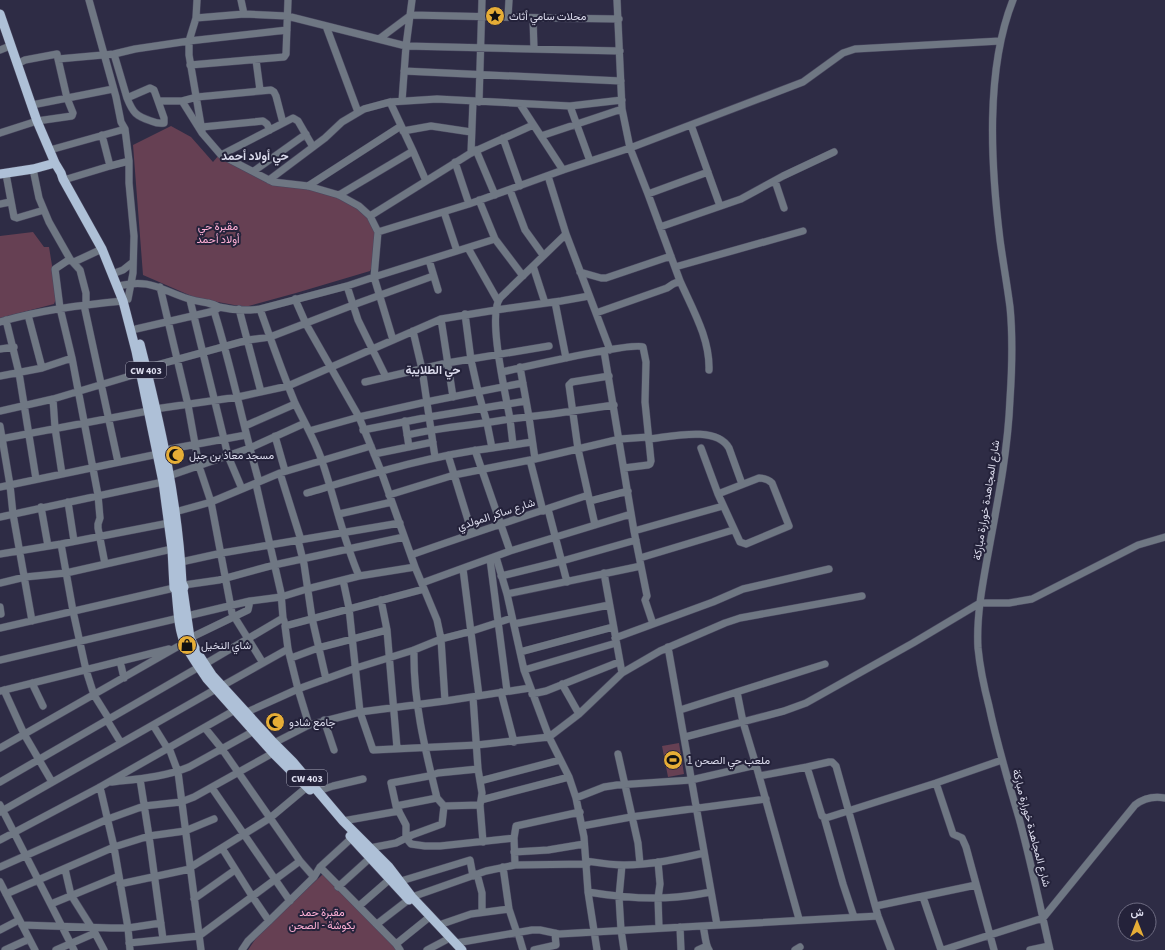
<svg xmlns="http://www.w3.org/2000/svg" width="1165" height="950" viewBox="0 0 1165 950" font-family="'Source Sans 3',Vazirmatn,sans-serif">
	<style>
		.green { fill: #664053 }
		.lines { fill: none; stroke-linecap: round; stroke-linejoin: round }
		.minor-casing { stroke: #4a4860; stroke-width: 8 }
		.major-casing { stroke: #4a4860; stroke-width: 10 }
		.minor { stroke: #6f7783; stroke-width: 7 }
		.major { stroke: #aec0d7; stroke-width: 9 }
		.labels { text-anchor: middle; stroke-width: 4; stroke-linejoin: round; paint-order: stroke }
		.shield { fill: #24223a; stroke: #a5a4b7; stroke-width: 1 }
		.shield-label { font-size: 10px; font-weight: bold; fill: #dcdced }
		.poi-label { font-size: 11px; fill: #dcdced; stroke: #24223a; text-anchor: start }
		.park-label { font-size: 11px; fill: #ffb0d6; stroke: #24223a }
		.street-label { font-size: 11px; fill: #dcdced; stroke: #24223a }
		.neighbourhood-label { font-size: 12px; font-weight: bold; fill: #dcdced; stroke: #24223a }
	</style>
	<rect width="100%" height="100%" fill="#2e2c45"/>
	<!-- green -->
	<path class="green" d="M171 126 191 137 213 162 219 155 273 183 307 186 363 207 379 227 374 263 370 271 296 293 245 307 196 298 143 275 133 145Z
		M33 232 44 247H49L57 296 54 304 0 318V236Z
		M679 743 684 774 668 777 662 746Z
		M323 874 398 950H248L259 934Z"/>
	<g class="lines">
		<defs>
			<path id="minor" d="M89 0 116 97 121 122 125 129 129 161V183L134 236 133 273 128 299
				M197 0 196 18 189 41V55L202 131
				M241 0 244 14
				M1013 0C985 70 991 166 1000 240 1003 262 1007 284 1010 307 1013 337 1012 369 1010 399 1008 448 999 495 990 543 984 577 976 613 978 648 980 668 984 687 989 706 997 744 1008 781 1019 818 1031 862 1040 906 1050 950
				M508 17 509 0
				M196 18 244 14 287 16 406 46 620 51
				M533 18 534 49
				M326 26 358 112
				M379 39 411 15 550 18 619 19
				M0 50 10 46
				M114 54 127 98 150 88 154 90 158 101H182L202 133 221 155 273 182 308 186 339 195 359 206 370 216 378 232 374 277 347 286 260 309C247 311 232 310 219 307 215 305 212 304 208 303 202 302 195 301 189 299 160 290 151 278 118 286
				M256 60 260 90
				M17 64 25 60 57 54 58 59 114 54 135 49 189 41 287 30
				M190 65 284 57 286 54 288 0
				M404 71 621 81
				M127 98C133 113 136 116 151 121 156 123 159 124 164 123V118L158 101
				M182 101 197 97 271 90 274 92 276 96 283 123
				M402 101 406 46 412 0
				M390 102 413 151 426 181
				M479 102 482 0
				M520 104 563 170
				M32 105 113 89
				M570 106 590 161
				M691 125 720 206
				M202 127 263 121 267 124 270 130
				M403 131 431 126 471 132
				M0 133 37 121 72 116 73 113 67 98 58 59
				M102 135 110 166
				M541 136 622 109
				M503 138 520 186
				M50 150 125 129
				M476 150 495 195
				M471 153 473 101
				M221 155 293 118 298 121 313 147
				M455 162 469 204
				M33 169 39 198 49 222 70 259 80 270 86 293V305
				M254 171 306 134
				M6 174 14 217 17 218 44 210
				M67 179 110 166 129 161
				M269 180 325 138 342 122 364 109 390 102 437 99 570 106 622 100
				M775 181 784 208
				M308 186 401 126
				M510 190 525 230 543 255
				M648 194 708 172
				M339 195 413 151
				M479 200 495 239 523 276
				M0 204 10 202
				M444 212 457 251
				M370 216 471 153 533 125
				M660 227 741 199 783 176 834 152
				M378 232 469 204 563 170 630 148 622 109 617 0
				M566 234 610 350
				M468 248 498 301
				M70 259 55 269 60 308 72 358 98 495 100 518 98 524V528L105 564
				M429 260 438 290
				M74 262 102 249
				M533 266 545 303
				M675 267 803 231
				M580 272 601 278H606L671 256
				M112 274 123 270 133 262
				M680 281C693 310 710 339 709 370
				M347 286 358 320 386 377
				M160 287 188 405 199 466 211 502 232 613 263 663
				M295 299 306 324 359 417 381 471 415 567 437 620 441 639 445 701
				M190 300 224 439 228 456 242 489
				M555 302 566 358
				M84 305 118 462
				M239 309 261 392
				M260 309C271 340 282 372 295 403 304 422 315 440 322 461 335 499 343 539 359 576
				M214 311C232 368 243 426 259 482
				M596 313 667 288 673 284 680 281 648 194 630 148 803 82 843 53 855 49 1000 41
				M28 315 42 368
				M441 319 453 397
				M6 320 19 373 36 479
				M0 322C40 310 81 305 123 301
				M136 329 214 311 217 309
				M413 331 422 369 435 457
				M393 340 374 277 495 239
				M0 349 14 347
				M604 351 634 531 647 596 645 600 653 624
				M520 367 529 417 535 459
				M146 368 248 340 270 337 353 305 433 276
				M502 372C520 368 633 342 643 347L646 362 645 402 651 461 650 464 648 465 624 468
				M0 376 42 368 72 358
				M365 382 447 363 549 346
				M53 399 55 428 62 474
				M155 409 238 397 288 386 441 319 496 310 561 301 589 296
				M0 411 53 399 140 373
				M405 421 409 447
				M0 426 10 485 13 514 32 621
				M245 426 295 404
				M363 430 429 417 526 401
				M309 431 359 417 426 402 523 383
				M407 435C441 427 476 425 510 419 506 396 487 315 500 298L566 234 548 176
				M275 436 285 471
				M0 439 148 411
				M648 439C670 437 716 425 729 448L742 484
				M513 445 510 419 552 414 614 405
				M492 448 532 442
				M701 448 718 494 740 542 746 544 789 526 772 483C768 479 765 478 759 478L718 494
				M165 450 246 435
				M475 450 510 551
				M374 454 433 442
				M448 455 472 533
				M530 460 543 511
				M280 473 301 540
				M169 476 250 448 305 423
				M256 484 281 593 283 618
				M0 487 158 454
				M307 493C368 475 428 456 492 448L487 423 478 391 471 360 465 314
				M389 495 454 475 535 459 620 439 648 437
				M590 501 628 491
				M68 502 74 541
				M41 507 48 546
				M548 509 567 582
				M175 512 211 502 280 473 371 446
				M339 514 392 502
				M0 517 163 482
				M595 525 578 449 569 385 572 382 609 376
				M634 531 723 506
				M298 540 304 564 312 618 326 679
				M61 544 73 611 86 670 94 695 109 719
				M0 554 61 544 169 523
				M411 555C470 534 529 515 588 495
				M496 557 507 594 524 670 549 737 569 777 576 798 584 837 588 892 597 950
				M640 558 733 530
				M490 559 507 691
				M181 562 222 553 400 523
				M463 569 479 696
				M604 573 622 673
				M501 576 562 561 636 540
				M343 580 349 608 360 712 373 750 477 745 549 737 579 714 622 673 660 651 725 623 740 618 862 596
				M0 583 25 577 66 573 172 549
				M422 583 510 551 631 514
				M184 585 219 580 274 565 404 537
				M507 594 641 566
				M381 600 387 630
				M0 607 1 614
				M187 616 250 601 281 597 307 589 359 576 415 567
				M514 624 609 605
				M0 628 174 588
				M190 638 248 610 250 601
				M615 638 713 602 743 589 829 569
				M668 647 717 925
				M520 652 613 627
				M291 658 318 648 387 630 397 748
				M0 660 179 618
				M120 661 124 678
				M205 664 283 618 284 621
				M524 670 616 643
				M32 683 43 706
				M562 684 579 714
				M222 686 288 649
				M4 690 24 734 52 782
				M0 691 169 649
				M501 692 514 742
				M737 692 743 722 756 765 799 919
				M532 694 546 691 619 662
				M473 697 478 769 482 793 481 800
				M680 710 825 664
				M245 713 298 689 356 668 414 650 441 639 472 631 512 618
				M107 720 121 743
				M324 720 334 750
				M153 725 166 746 169 748 178 772 201 950
				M309 725 298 689 288 649 285 626 424 589
				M205 728 222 749 300 861 314 877
				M685 737 784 711 806 703 913 643 980 603H1009L1032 599 1138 545 1165 537
				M0 748 177 647
				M618 754 638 843 640 864
				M807 767 829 762H832L836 766 878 916 891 950
				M478 769 438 773 429 776 391 783 396 806 406 825V838L411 844 425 846H440L514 838
				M759 776 807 767 822 816 826 818 936 783
				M140 779 149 836 163 939
				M480 781 560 760
				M0 782 199 667
				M112 782C137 779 165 777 189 767L254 731
				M100 787 114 847 128 928 130 950
				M212 788 290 901
				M318 791 333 786 363 779
				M437 798 444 806 480 805 481 800 569 777
				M576 798 604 787 617 785 691 780 756 765
				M0 805 74 950
				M480 805 483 842
				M396 806 437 798C425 749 413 701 414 650
				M0 812 216 689
				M824 817 843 884 854 917
				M343 821 399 811
				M582 826 631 817 766 799
				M0 840 100 787 235 710
				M222 848 252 896 269 921
				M370 848 396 843 412 835 442 824 444 806
				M514 852 548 850 584 844
				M586 861C599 863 611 865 624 865 651 865 678 859 704 853
				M658 862 660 884 658 898 659 928
				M515 865 514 838 516 826 580 812
				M622 865 619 897 621 930 624 950
				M0 867 108 819 144 806 181 802 194 797 273 753 274 743 309 725 360 712 445 701 530 688
				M191 867 270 818 307 787
				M320 867 396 944 400 950
				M503 867 509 909 517 933
				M477 874 482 893V912
				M401 881 470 860 473 876
				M0 882 35 950
				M120 884 190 869
				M338 887 370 858
				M588 892C618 897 647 900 677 897 688 896 700 894 711 892
				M6 894 114 847 149 836 185 831 214 819
				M923 897 941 950
				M194 899 235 870
				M51 904 119 876
				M359 906 390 879
				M876 906 976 885
				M377 924 412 897 486 871 515 865 587 864
				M22 925 111 928H128L161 923
				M439 925 471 914 509 909
				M703 926C705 933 705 944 709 950
				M680 927 681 950
				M0 930 19 920
				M95 933 104 950
				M518 933 523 950
				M129 943 199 936 300 861
				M456 943 532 930H540L559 934 878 916
				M396 944 427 919
				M5 950 29 939
				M56 950 95 933 71 895 65 869
				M242 950 248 941 269 921 314 877 320 867 355 835
				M427 950 446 940
				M534 950 556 945 555 933
				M698 950 707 946
				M795 950 800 947
				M943 950 1043 918 1135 805C1144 798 1154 796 1165 798
				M994 950 966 847 962 838 953 834 936 783 1002 760
				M1030 950 1049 946"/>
			<path id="major" d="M0 14 37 121 55 163
				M0 174 33 169 55 163 61 173 63 179 102 249 123 301 136 351 163 482 172 549 174 588 178 592 183 590 184 587 182 583 178 582 174 584
				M140 344C160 422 178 502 182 583
				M183 590 190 638 197 652 212 675 274 743 293 762 343 821 389 867 412 897 462 950
				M176 591C178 609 178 628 185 644 191 657 200 668 207 679L273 753 310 790
				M350 836 409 900"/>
		</defs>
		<!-- minor casing -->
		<use href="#minor" class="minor-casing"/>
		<!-- major casing -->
		<use href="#major" class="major-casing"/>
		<!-- minor -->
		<use href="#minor" class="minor"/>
		<!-- major -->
		<use href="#major" class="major"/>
	</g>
	<!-- icons -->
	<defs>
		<symbol id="sight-disc" viewBox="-11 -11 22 22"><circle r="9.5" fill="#e6ad36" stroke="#24223a"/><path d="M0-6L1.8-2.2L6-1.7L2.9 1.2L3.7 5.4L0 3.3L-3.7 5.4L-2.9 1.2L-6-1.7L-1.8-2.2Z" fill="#111"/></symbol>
		<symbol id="mosque-disc" viewBox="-11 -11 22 22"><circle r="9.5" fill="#e6ad36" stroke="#24223a"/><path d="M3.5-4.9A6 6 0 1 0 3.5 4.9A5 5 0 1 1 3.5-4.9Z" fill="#111"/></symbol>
		<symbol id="shop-disc" viewBox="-11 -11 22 22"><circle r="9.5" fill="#e6ad36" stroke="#24223a"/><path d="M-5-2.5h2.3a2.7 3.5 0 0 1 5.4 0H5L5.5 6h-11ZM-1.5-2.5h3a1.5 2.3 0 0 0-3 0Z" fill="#111"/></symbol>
		<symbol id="stadium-disc" viewBox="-11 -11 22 22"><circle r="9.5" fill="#e6ad36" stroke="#24223a"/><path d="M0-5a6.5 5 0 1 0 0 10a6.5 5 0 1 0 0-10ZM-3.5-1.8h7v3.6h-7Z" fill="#111"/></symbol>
	</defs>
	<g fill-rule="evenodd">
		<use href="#sight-disc" x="484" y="5" width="22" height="22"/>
		<use href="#mosque-disc" x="164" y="444" width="22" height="22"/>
		<use href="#shop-disc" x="176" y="634" width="22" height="22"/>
		<use href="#mosque-disc" x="264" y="711" width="22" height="22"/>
		<use href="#stadium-disc" x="662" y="749" width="22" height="22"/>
	</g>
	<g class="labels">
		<!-- shield labels -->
		<g class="shield">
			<rect x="126" y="362" width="40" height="16" rx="3"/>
			<rect x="287" y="770" width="40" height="16" rx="3"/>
		</g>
		<g class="shield-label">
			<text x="146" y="374">CW 403</text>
			<text x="307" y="782">CW 403</text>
		</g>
		<!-- poi labels -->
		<g class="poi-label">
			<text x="509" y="20">محلات سامي أثاث</text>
			<text x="189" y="459">مسجد معاذ بن جبل</text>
			<text x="201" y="649">شاي النخيل</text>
			<text x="289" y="726">جامع شادو</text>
			<text x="687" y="764">ملعب حي الصحن 1</text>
		</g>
		<!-- park labels -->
		<g class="park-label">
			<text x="218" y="230">مقبرة حي<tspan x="218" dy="13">أولاد أحمد</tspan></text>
			<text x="322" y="916">مقبرة حمد<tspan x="322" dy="13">بكوشة - الصحن</tspan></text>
		</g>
		<!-- street labels -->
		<g class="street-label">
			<text transform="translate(986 500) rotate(-81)" y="4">شارع المجاهدة خورارة مباركة</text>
			<text transform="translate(496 514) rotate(-18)" y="4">شارع ساكر المولدي</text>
			<text transform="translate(1032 828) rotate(75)" y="4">شارع المجاهدة خورارة مباركة</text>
		</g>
		<!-- neighbourhood labels -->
		<g class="neighbourhood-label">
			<text x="255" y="160">حي أولاد أحمد</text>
			<text x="433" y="374">حي الطلايبة</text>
		</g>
	</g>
	<!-- north arrow -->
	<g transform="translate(1137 922)"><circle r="19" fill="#24223a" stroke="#6e6c82"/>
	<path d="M0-3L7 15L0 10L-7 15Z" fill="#e6ad36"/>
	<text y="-6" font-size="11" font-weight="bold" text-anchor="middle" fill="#dcdced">ش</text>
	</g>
</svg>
